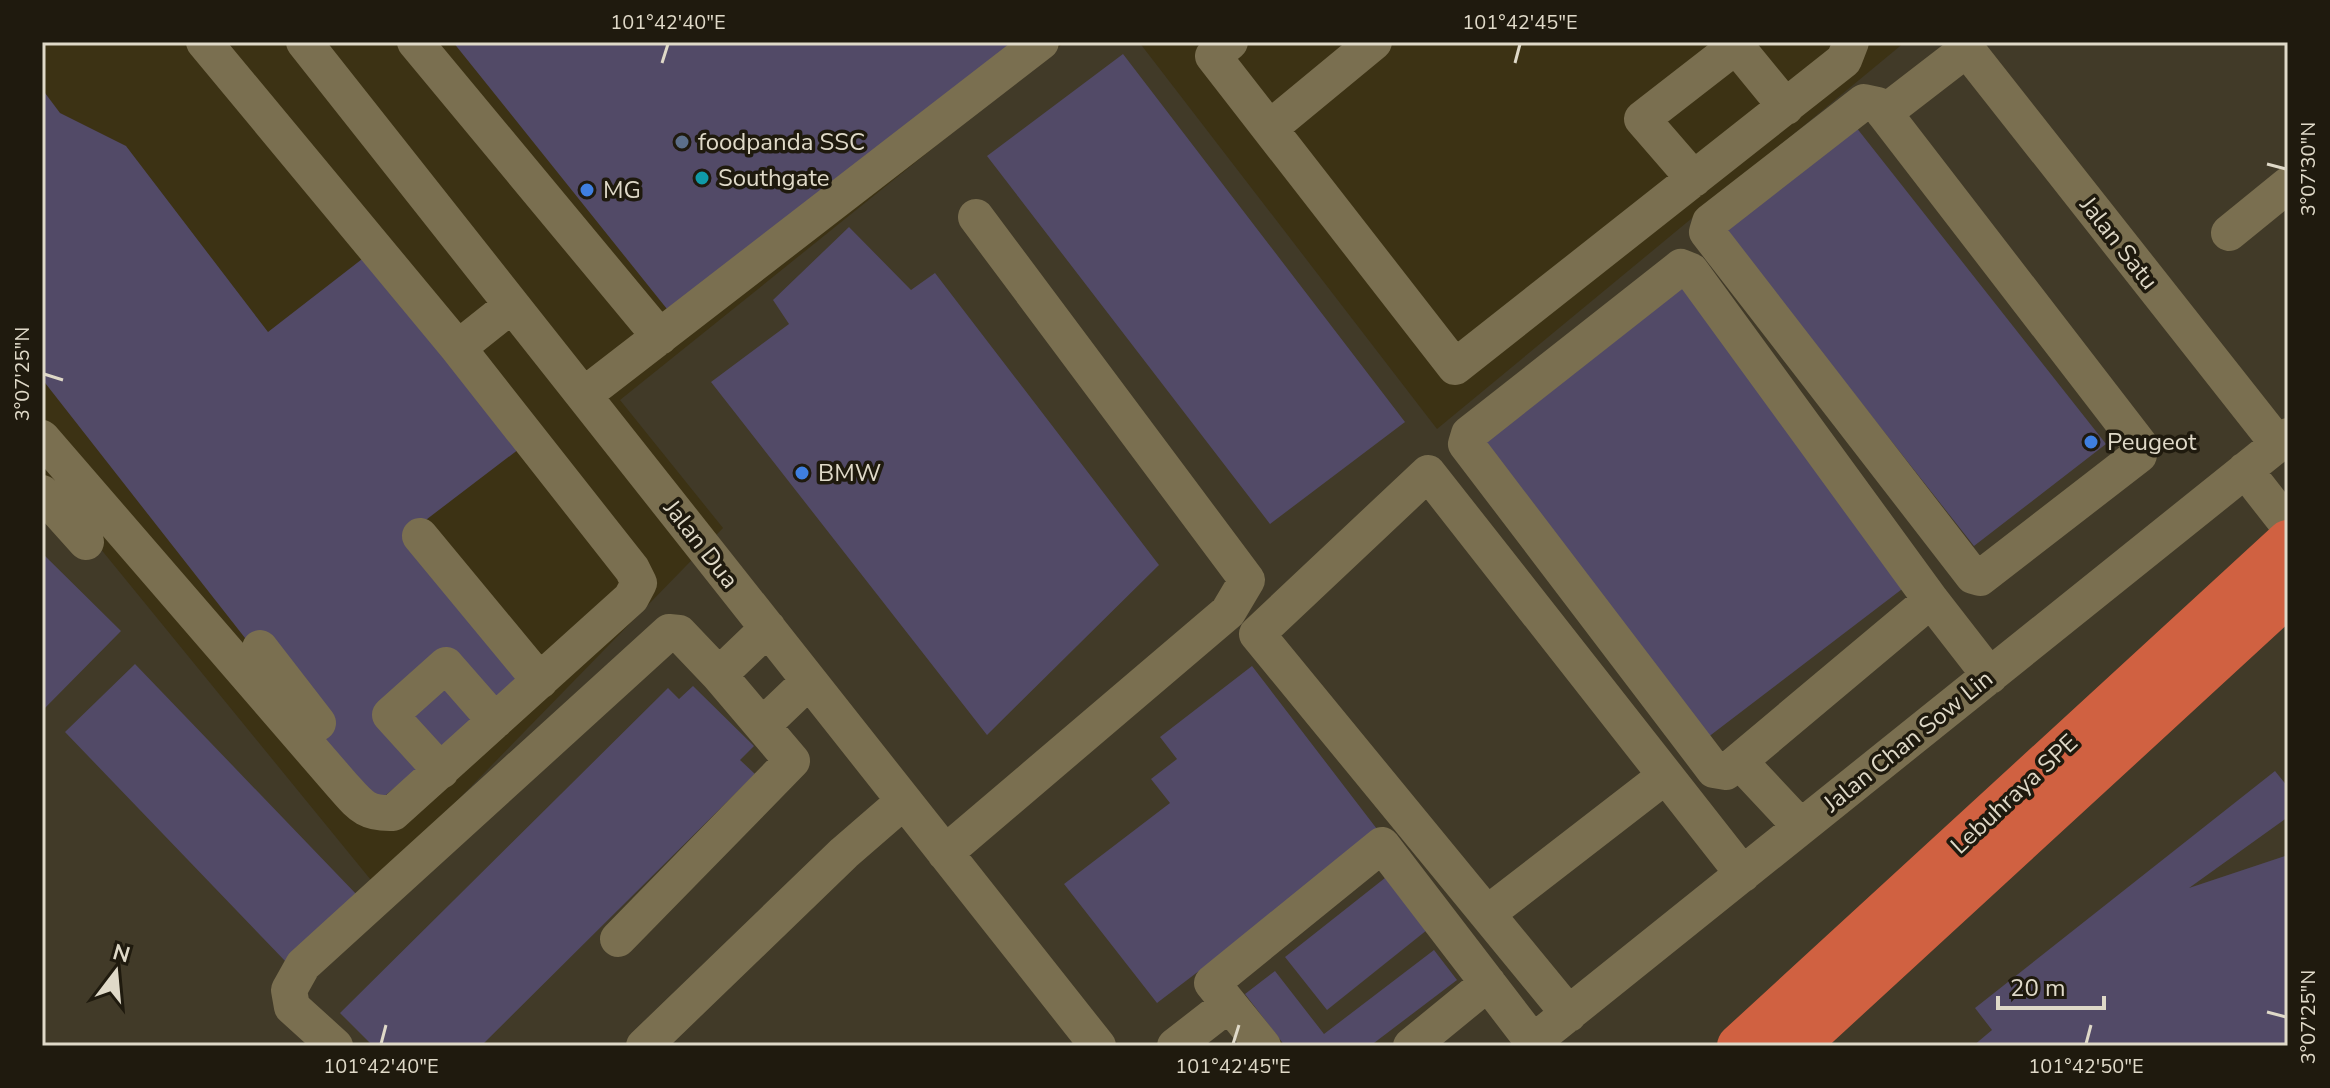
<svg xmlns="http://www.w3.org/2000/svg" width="2330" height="1088" viewBox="0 0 2330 1088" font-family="'Nunito Sans',sans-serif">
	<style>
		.industrial { fill: #413a28 }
		.building { fill: #524a67 }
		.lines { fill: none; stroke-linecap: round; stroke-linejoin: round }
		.minor { stroke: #7a6f50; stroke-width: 36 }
		.highway { stroke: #d06141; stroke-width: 44 }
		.ticks { fill: none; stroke: #dfd9c8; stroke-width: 3 }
		.service-dot { fill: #5c6f8a; stroke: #1f1a0e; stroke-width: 3 }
		.culture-dot { fill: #0f9aa8; stroke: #1f1a0e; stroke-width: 3 }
		.shop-dot { fill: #3f7fe0; stroke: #1f1a0e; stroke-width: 3 }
		.labels { text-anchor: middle; stroke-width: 7; stroke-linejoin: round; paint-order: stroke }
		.poi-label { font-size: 24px; fill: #dfd9c8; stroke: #1f1a0e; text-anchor: start }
		.street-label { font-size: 24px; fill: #dfd9c8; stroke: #1f1a0e }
		.neatline { fill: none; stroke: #dfd9c8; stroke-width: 3 }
		.ticks-label { font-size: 20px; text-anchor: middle; fill: #dfd9c8 }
	</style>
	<rect width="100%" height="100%" fill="#3c3214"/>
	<!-- industrial -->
	<path class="industrial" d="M1065 42H1139L1437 429 1905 42H2288V1046H42V477L375 885 723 528 620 400Z"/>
	<!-- building -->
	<path class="building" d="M453 42H1015L671 314Z
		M1123 54 1405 422 1270 524 987 156Z
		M42 89 60 113 126 146 268 332 366 256 519 449 410 532 524 681 375 804 42 379Z
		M1852 122 2106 444 1974 546 1721 225Z
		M849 227 911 290 935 273 1159 565 987 735 711 382 789 324 773 300Z
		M1677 281 1910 583 1703 741 1469 439Z
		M42 553 121 631 42 711Z
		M135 664 358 896 287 963 65 732Z
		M1252 666 1380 833 1157 1003 1064 884 1170 803 1151 779 1177 759 1160 737Z
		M693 686 754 746 740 760 755 774 481 1046H373L340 1013 668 688 679 699Z
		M2275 771 2288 787V817L2189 888 2288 855V1046H1973L1992 1030 1975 1008Z
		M1390 874 1432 926 1327 1010 1285 957Z
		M1434 950 1457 980 1370 1046H1285L1245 994 1275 971 1324 1034Z"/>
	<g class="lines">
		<!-- minor -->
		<path class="minor" d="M304 42 1098 1046
			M415 42 660 337
			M1230 42 1213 56 1455 367 1844 60 1851 42
			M1961 42 2278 444
			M1864 102 1878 105 2140 445 2139 455 1980 578 1973 576 1707 232 1710 222Z
			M1884 113 1967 49
			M1271 127 1374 42
			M1694 179 1642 119 1736 46 1786 107
			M2229 233 2288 185
			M458 348 512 305
			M584 395 1041 42
			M42 438 342 785C360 805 365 814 393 813L631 598 639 583 632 569 458 348 204 42
			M2245 470 2288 525
			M42 493 86 542
			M420 536 540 681
			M1931 600 1726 772 1714 770 1466 444 1469 434 1681 267 1691 271 1931 600 1990 676
			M260 648 318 723
			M719 675 768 628
			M763 725 809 681
			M1739 761 1801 827
			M441 771 390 715 446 665 495 721
			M945 853 1228 612 1247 580 976 217
			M1488 913 1664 777
			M1569 1014 1257 634 1428 473 1743 874
			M335 1046 292 1007 289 990 303 965 669 632 679 633 719 675 792 761 618 939
			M644 1046 844 853 904 801
			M1175 1046 1229 1004
			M1263 1046 1212 983 1382 845 1533 1042
			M1411 1046 1488 983
			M1528 1046 2288 436"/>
		<!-- highway -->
		<path class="highway" d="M1739 1046 2288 542
			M1796 1046 2288 594"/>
	</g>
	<!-- ticks -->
	<path class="ticks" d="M662 63 668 44M1515 63 1520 44M2267 164 2286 169M44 374 63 380M2267 1012 2286 1017M381 1044 386 1025M1233 1044 1239 1025M2086 1044 2091 1025"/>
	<!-- markers -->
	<circle class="service-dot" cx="682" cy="142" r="8"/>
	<circle class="culture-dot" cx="702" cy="178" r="8"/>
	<g class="shop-dot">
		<circle cx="587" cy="190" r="8"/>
		<circle cx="2091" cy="442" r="8"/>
		<circle cx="802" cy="473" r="8"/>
	</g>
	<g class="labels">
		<!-- poi labels -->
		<g class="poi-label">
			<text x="698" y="150">foodpanda SSC</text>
			<text x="718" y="186">Southgate</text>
			<text x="603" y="198">MG</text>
			<text x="2107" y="450">Peugeot</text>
			<text x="818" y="481">BMW</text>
		</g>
		<!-- street labels -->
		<g class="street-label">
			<text transform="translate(2119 243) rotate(52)" y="8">Jalan Satu</text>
			<text transform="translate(701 544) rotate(52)" y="8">Jalan Dua</text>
			<text transform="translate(1908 741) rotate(-39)" y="8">Jalan Chan Sow Lin</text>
			<text transform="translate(2014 794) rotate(-43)" y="8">Lebuhraya SPE</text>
		</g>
	</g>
	<!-- border -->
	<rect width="2330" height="1088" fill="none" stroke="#1f1a0e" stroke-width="88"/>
	<!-- north arrow -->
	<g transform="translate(116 972) rotate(16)" stroke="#1f1a0e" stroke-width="6" paint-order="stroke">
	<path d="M0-6L14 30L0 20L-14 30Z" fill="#dfd9c8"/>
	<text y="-12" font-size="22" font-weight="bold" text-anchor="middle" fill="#dfd9c8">N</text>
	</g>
	<!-- scale -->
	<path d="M1998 996v12h106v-12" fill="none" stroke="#dfd9c8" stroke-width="4"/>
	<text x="2010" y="996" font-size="24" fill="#dfd9c8" stroke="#1f1a0e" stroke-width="6" paint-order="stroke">20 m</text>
	<rect x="44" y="44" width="2242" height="1000" class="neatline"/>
	<g class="ticks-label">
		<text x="668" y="29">101°42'40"E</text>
		<text x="1520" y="29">101°42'45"E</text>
		<text transform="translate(2308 169) rotate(-90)" y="7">3°07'30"N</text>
		<text transform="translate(22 374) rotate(-90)" y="7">3°07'25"N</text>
		<text transform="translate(2308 1017) rotate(-90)" y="7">3°07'25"N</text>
		<text x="381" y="1073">101°42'40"E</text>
		<text x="1233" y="1073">101°42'45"E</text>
		<text x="2086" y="1073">101°42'50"E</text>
	</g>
</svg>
